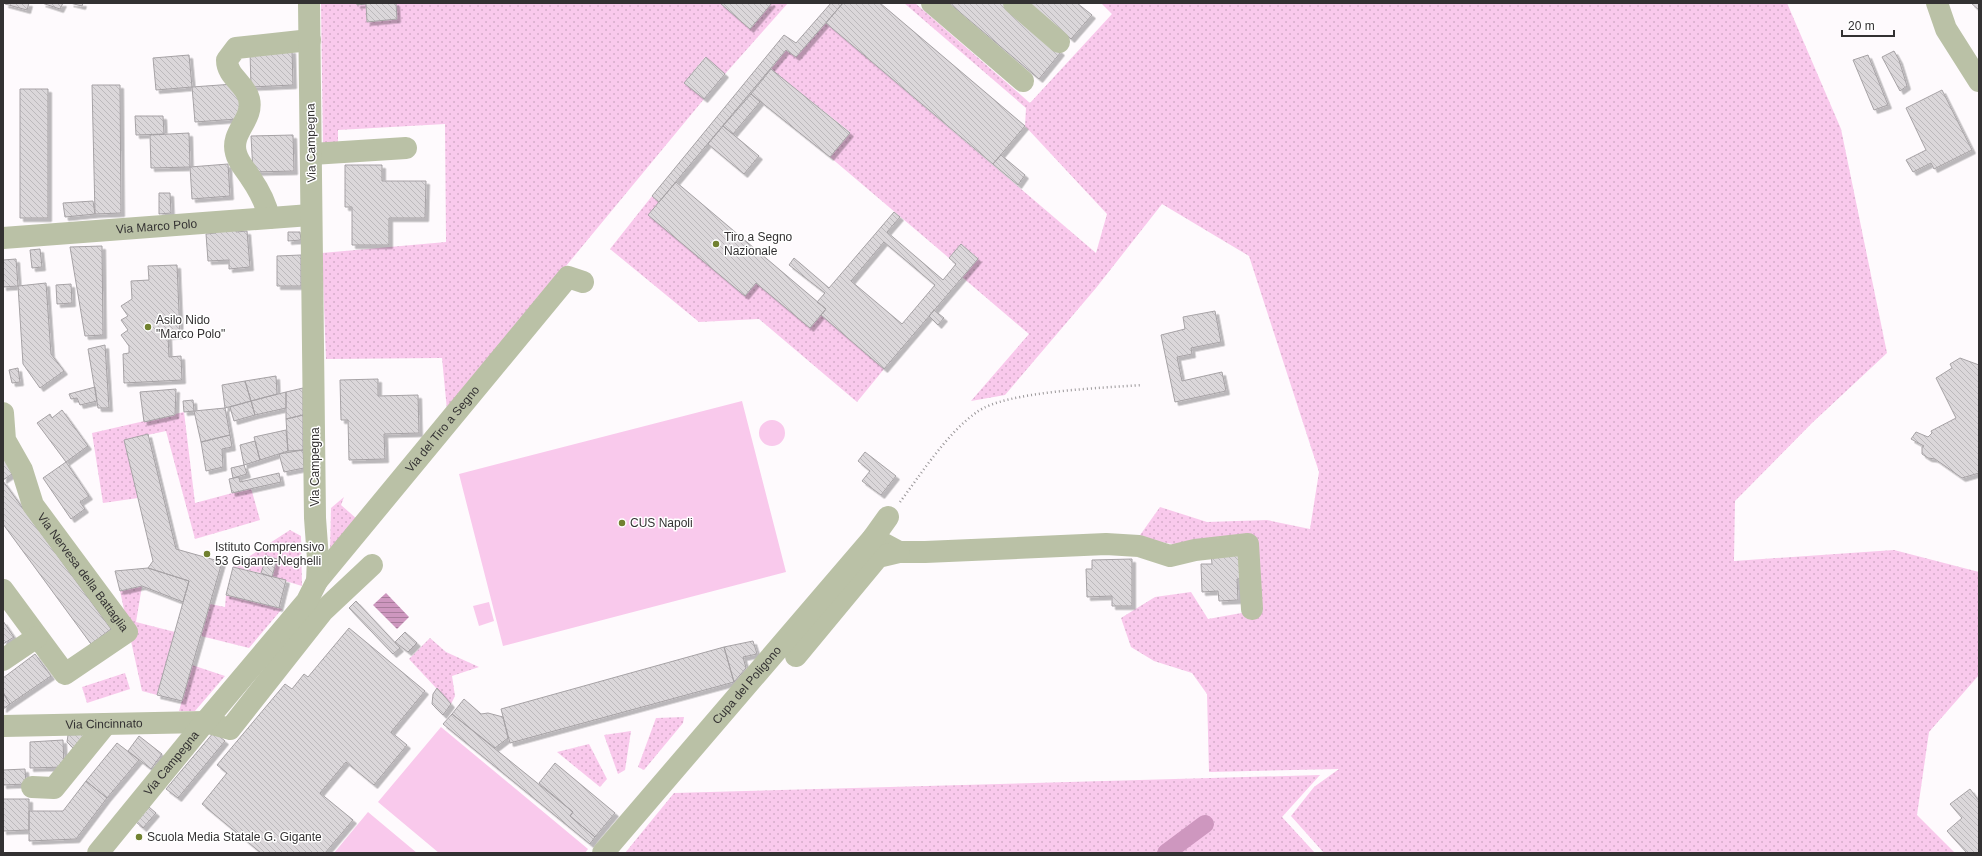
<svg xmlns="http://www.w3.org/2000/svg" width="1982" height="856" viewBox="0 0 1982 856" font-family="Helvetica,sans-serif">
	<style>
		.grass { fill: url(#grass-dots) }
		.garden { fill: #f9c9ec }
		.water { fill: url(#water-rules) }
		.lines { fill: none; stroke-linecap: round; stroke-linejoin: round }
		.canal { stroke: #ce97bf; stroke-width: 18 }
		.building { fill: url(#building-back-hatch); stroke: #a6a2a5; fill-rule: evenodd; filter: url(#shadow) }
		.path { stroke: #999698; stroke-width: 2.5; stroke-dasharray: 1 3; stroke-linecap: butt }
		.minor { stroke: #bac1a6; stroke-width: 22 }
		.poi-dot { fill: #718130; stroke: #fff; stroke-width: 1.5 }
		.labels { text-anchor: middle; stroke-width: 3; stroke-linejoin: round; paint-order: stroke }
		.street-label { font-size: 12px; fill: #333132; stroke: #fff }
		.poi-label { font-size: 12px; fill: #333132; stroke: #fff; text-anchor: start }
	</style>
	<defs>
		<pattern id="grass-dots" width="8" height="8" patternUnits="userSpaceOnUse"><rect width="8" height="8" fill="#f9c9ec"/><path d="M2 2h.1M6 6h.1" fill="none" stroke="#d6adcb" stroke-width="1.8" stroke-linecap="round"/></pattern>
		<pattern id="water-rules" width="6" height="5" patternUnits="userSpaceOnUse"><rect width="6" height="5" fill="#ce97bf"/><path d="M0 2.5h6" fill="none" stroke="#a87c9c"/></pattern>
		<pattern id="building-back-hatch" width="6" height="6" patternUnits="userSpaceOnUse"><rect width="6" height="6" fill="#dbd7da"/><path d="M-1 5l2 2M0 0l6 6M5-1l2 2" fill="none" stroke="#bcb9bc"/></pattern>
		<filter id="shadow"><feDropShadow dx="3.5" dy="3.5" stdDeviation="0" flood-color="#0004"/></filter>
	</defs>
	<rect width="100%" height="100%" fill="#fefafd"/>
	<!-- grass -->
	<path class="grass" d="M321 3H720L750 29 772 3H788L725 74 705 57 684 83 704 99 447 410 442 358 326 359 322 253 446 242 445 124 338 130V145L323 146Z
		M904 3H915L1030 103 1112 14 1101 3H1787L1841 129 1887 353 1812 423 1735 501 1734 561 1894 550 1979 572V675L1929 732 1917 815 1955 853H1324L1291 816 1314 787 1339 769 1209 772 1207 694 1192 673 1154 661 1131 647 1121 618 1155 597 1191 592 1208 619 1247 612 1252 540 1184 546 1138 538 1160 507 1207 522 1267 520 1310 529 1319 472 1249 256 1162 204 1096 288 1005 395 971 401 1029 334 962 277 978 258 961 244 949 258 830 157 850 132 771 69 786 50 796 56 826 23 1096 253 1107 214 1025 126 1026 108Z
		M652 196 659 202 649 215 745 296 756 283 810 328 821 315 884 369 857 402 759 319 699 322 610 249Z
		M184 412 195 503 251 488 260 520 195 539 166 431 124 440 138 498 103 503 92 433Z
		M344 497 341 505 357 519 330 553 331 508Z
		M290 530 301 536 302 586 272 577 277 559 267 556 261 573 233 567Z
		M142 586 136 622 175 632 157 695 142 691 120 591Z
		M226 595 279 608 282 609 249 648 201 636 210 604 225 607Z
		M430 638 446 652 479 667 452 676 455 696 451 704 409 659Z
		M192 665 225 676 195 711H179Z
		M125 673 130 689 87 703 82 687Z
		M684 717 683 723 644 770 638 767 656 718Z
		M631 731 625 770 618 774 604 735Z
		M589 744 607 779 600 787 557 752Z
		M1320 775 1282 817 1315 853H625L674 793Z"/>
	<!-- garden -->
	<path class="garden" d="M742 401 786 572 503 646 459 474Z
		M759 433a13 13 0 1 1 26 0a13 13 0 1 1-26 0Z
		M489 602 494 621 479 626 473 606Z
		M441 727 588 849 585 853H439L378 802Z
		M368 812 417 853H334Z"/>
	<!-- water -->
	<path class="water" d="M386 593 409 617 397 629 373 605Z"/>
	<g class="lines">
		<!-- canal -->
		<path class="canal" d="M1166 853 1205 824"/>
	</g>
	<!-- building -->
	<path class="building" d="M5 3H29L27 10 5 4Z
		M42 3H63L60 9Z
		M70 3H83L82 6Z
		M357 3H396L397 19 367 22 366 4 357 5Z
		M720 3H772L750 29Z
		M831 3H843L796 57 786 50 659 202 652 196 784 35 796 43Z
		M843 3H880L1025 126 993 164 826 23Z
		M949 3H1003L1061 52 1039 79Z
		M1029 3H1077L1092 15 1071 39Z
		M1971 3H1979V10Z
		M292 50 293 85 251 87 250 52Z
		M1894 51 1899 60 1907 86 1900 91 1882 57Z
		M189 55 192 87 156 90 153 58Z
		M1868 55 1888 105 1874 110 1853 60Z
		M706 57 725 74 704 99 684 83Z
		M771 69 850 133 830 157 751 94Z
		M234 84 247 102 237 119 195 122 192 87Z
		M92 85H120L121 213 95 214Z
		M20 89H48V218H20Z
		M1942 90 1972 150 1934 169 1931 163 1913 172 1906 160 1926 150 1906 108Z
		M751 94 760 102 733 134 723 126Z
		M135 116H163L164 134 136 135Z
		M723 126 759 156 744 174 708 144Z
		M189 133 190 167 151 168 150 135Z
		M293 135 294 171 253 172 251 136Z
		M1001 155 1025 175 1018 185 993 164Z
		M228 164 230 196 192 199 190 167Z
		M345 165H382V181H426L425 218H389V245H352V207H345Z
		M676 182 826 309 810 328 756 283 745 296 648 215Z
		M159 193H170L171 213 159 214Z
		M93 201 95 214 65 217 63 203Z
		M894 212 900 217 887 232 943 280 956 264 949 258 961 244 978 259 884 369 821 315 826 309 817 302 825 293 789 265 794 258 829 288ZM884 242 935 285 902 324 851 281Z
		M236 228V232L247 231 250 267 229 269V260L208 261 206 234 216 233 215 230Z
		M288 232H300L301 240 288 241Z
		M102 246 103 335 85 336 70 247Z
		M40 249 42 267 32 268 30 250Z
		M301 255V286H277V256Z
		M16 259 18 286 3 287V260Z
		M177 265 180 335 168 336 169 357 181 356 182 380 124 383 123 354 129 353V346L121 335 128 330 121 320 128 316 121 306 132 299 131 281 149 280 148 266Z
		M46 283 51 354 64 371 40 388 23 364 18 286Z
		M71 284 72 303 57 304 56 285Z
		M934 310 944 318 938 325 929 316Z
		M1215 311 1221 342 1191 348 1192 354 1177 357 1182 381 1222 372 1226 391 1175 402 1161 335 1185 329 1183 317Z
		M105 345 109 408H98L88 349Z
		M1960 358 1979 365V473L1962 478 1935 459 1928 458 1922 454V447L1924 446 1911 439 1916 432 1928 437 1932 433 1931 431 1956 418 1936 378 1952 368 1950 364Z
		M18 368 20 382 12 383 9 370Z
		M276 376 277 394 251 401 245 381Z
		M378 379V396L418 395 419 433 384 434 385 459 349 460 348 420H341L340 380Z
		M245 381 251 401 225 408 222 385Z
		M95 387 97 401 80 405 77 398 71 399 69 394Z
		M303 388V415L286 419V392Z
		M176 389 175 415 144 422 140 392Z
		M286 392V408L255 415 251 401Z
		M193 400 194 411 184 412 183 401Z
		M251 401 255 415 234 421 230 407Z
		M225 408 230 435 201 442 194 411Z
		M62 410 88 446 66 462 37 423 50 414 52 418Z
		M303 415V450L288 451 286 419Z
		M286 430 288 451 260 460 254 437Z
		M148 434 176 549 222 562 182 701 157 695 189 581 148 568 153 561 124 440Z
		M230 435 232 447 222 449 223 467 206 471 201 442Z
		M255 441 260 460 244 465 240 445Z
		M303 450 304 468 284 472 279 454Z
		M865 452 896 476 881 495 862 481 870 471 858 461Z
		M3 456 15 472 3 480Z
		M66 462 89 496 80 502 85 509 71 519 43 478Z
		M244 465 247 474 233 478 231 468Z
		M279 473 281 482 232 493 229 479 239 477 240 482Z
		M3 481 111 629 91 644 3 524Z
		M1242 551 1244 579H1237L1238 600 1219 601 1218 591 1202 592 1201 564H1212L1211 554Z
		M267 556 277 559 272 577 261 573Z
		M1132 559V606H1112V596L1087 597 1086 569H1092V560Z
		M233 567 286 580 279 608 226 595Z
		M148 568 189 581 183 602 142 586 120 591 115 571Z
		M356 601 400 648 393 654 349 608Z
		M3 621 14 637 3 644Z
		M349 628 425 691 391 732 407 745 374 785 346 762 320 793 353 820 325 853H261L202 804 227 773 217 765 285 684 292 689 304 674 308 677Z
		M405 632 417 643 408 652 395 642Z
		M753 641 757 654 743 657 746 668 734 682 724 647Z
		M724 647 734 682 510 743 501 709Z
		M35 654 51 676 10 704 3 692V678Z
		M437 688 451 704 443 715 432 704 433 694Z
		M3 693 10 704 3 709Z
		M464 699 481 714 488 713 503 717 508 738 495 748 452 714Z
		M452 714 573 812 570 816 595 837 590 844 443 724Z
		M214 732 225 741 178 798 166 789Z
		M92 734 75 750 67 742 68 735Z
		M139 736 162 754 151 769 128 751Z
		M63 740 64 767 30 768V742Z
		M117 743 139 760 107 798 86 781Z
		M555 763 615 813 595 837 570 816 573 812 539 783Z
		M25 769 26 784 3 785V770Z
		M86 781 107 798 76 839 29 841V811H63Z
		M1970 789 1979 801V853H1967L1947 831 1962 818 1950 804Z
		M3 799H29V830L3 831Z
		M149 807 156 813 143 828 136 822Z"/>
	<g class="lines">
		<!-- path -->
		<path class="path" d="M900 502C921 474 948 432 977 412 1005 391 1104 388 1142 385"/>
		<!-- minor -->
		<g class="minor">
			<path d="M932 3 1023 81"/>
			<path d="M1014 3 1059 42"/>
			<path d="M1937 3 1946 29 1979 81"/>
			<path d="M312 154 406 148"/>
			<path d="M269 218C266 202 259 190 250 177 245 169 238 162 236 153 230 132 254 120 249 99 245 83 227 77 227 60L236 48 310 40"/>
			<path id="s1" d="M3 238 310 215"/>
			<path id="s2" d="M3 413 5 440 22 470 33 505 127 632 65 674 3 590"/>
			<path d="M873 538 899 552H925L1106 544 1139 546 1170 556 1195 550 1248 544 1252 609"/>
			<path id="s3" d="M317 581 568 277 583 282"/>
			<path d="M796 656 878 557 899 552"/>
			<path d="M3 660 37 637"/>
			<path id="s4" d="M3 726 205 722 230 729 323 611 372 565"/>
			<path d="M32 787 54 788 106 724"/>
			<path id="s5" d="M98 853 205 722 307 601 317 581 318 559 315 518 309 3"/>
			<path id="s6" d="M603 853 873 538 888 517"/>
		</g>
	</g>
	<!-- markers -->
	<g class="poi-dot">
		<circle cx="716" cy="244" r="4"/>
		<circle cx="148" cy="327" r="4"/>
		<circle cx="622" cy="523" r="4"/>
		<circle cx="207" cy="554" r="4"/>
		<circle cx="139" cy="837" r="4"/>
	</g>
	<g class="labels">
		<!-- street labels -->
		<g class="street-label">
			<text transform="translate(311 143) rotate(-91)" y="4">Via Campegna</text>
			<text dy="4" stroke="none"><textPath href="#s1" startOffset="154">Via Marco Polo</textPath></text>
			<text dy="4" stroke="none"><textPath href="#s3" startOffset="197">Via del Tiro a Segno</textPath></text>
			<text transform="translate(315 467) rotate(-90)" y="4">Via Campegna</text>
			<text dy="4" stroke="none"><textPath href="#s2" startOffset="182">Via Nervesa della Battaglia</textPath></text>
			<text dy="4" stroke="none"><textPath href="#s6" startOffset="221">Cupa del Poligono</textPath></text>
			<text dy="4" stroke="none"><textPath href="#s4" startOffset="101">Via Cincinnato</textPath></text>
			<text dy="4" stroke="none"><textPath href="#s5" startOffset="116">Via Campegna</textPath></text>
		</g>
		<!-- poi labels -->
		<g class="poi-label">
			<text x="724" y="241">Tiro a Segno<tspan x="724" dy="14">Nazionale</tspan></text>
			<text x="156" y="324">Asilo Nido<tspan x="156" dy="14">"Marco Polo"</tspan></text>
			<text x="630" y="527">CUS Napoli</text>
			<text x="215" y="551">Istituto Comprensivo<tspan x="215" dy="14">53 Gigante-Neghelli</tspan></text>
			<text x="147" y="841">Scuola Media Statale G. Gigante</text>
		</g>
	</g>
	<!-- border -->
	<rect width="1982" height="856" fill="none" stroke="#333132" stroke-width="8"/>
	<!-- scale -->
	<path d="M1842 30v6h52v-6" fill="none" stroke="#333132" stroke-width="2"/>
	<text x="1848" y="30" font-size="12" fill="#333132" stroke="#ffffff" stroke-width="3" paint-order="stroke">20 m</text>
</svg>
